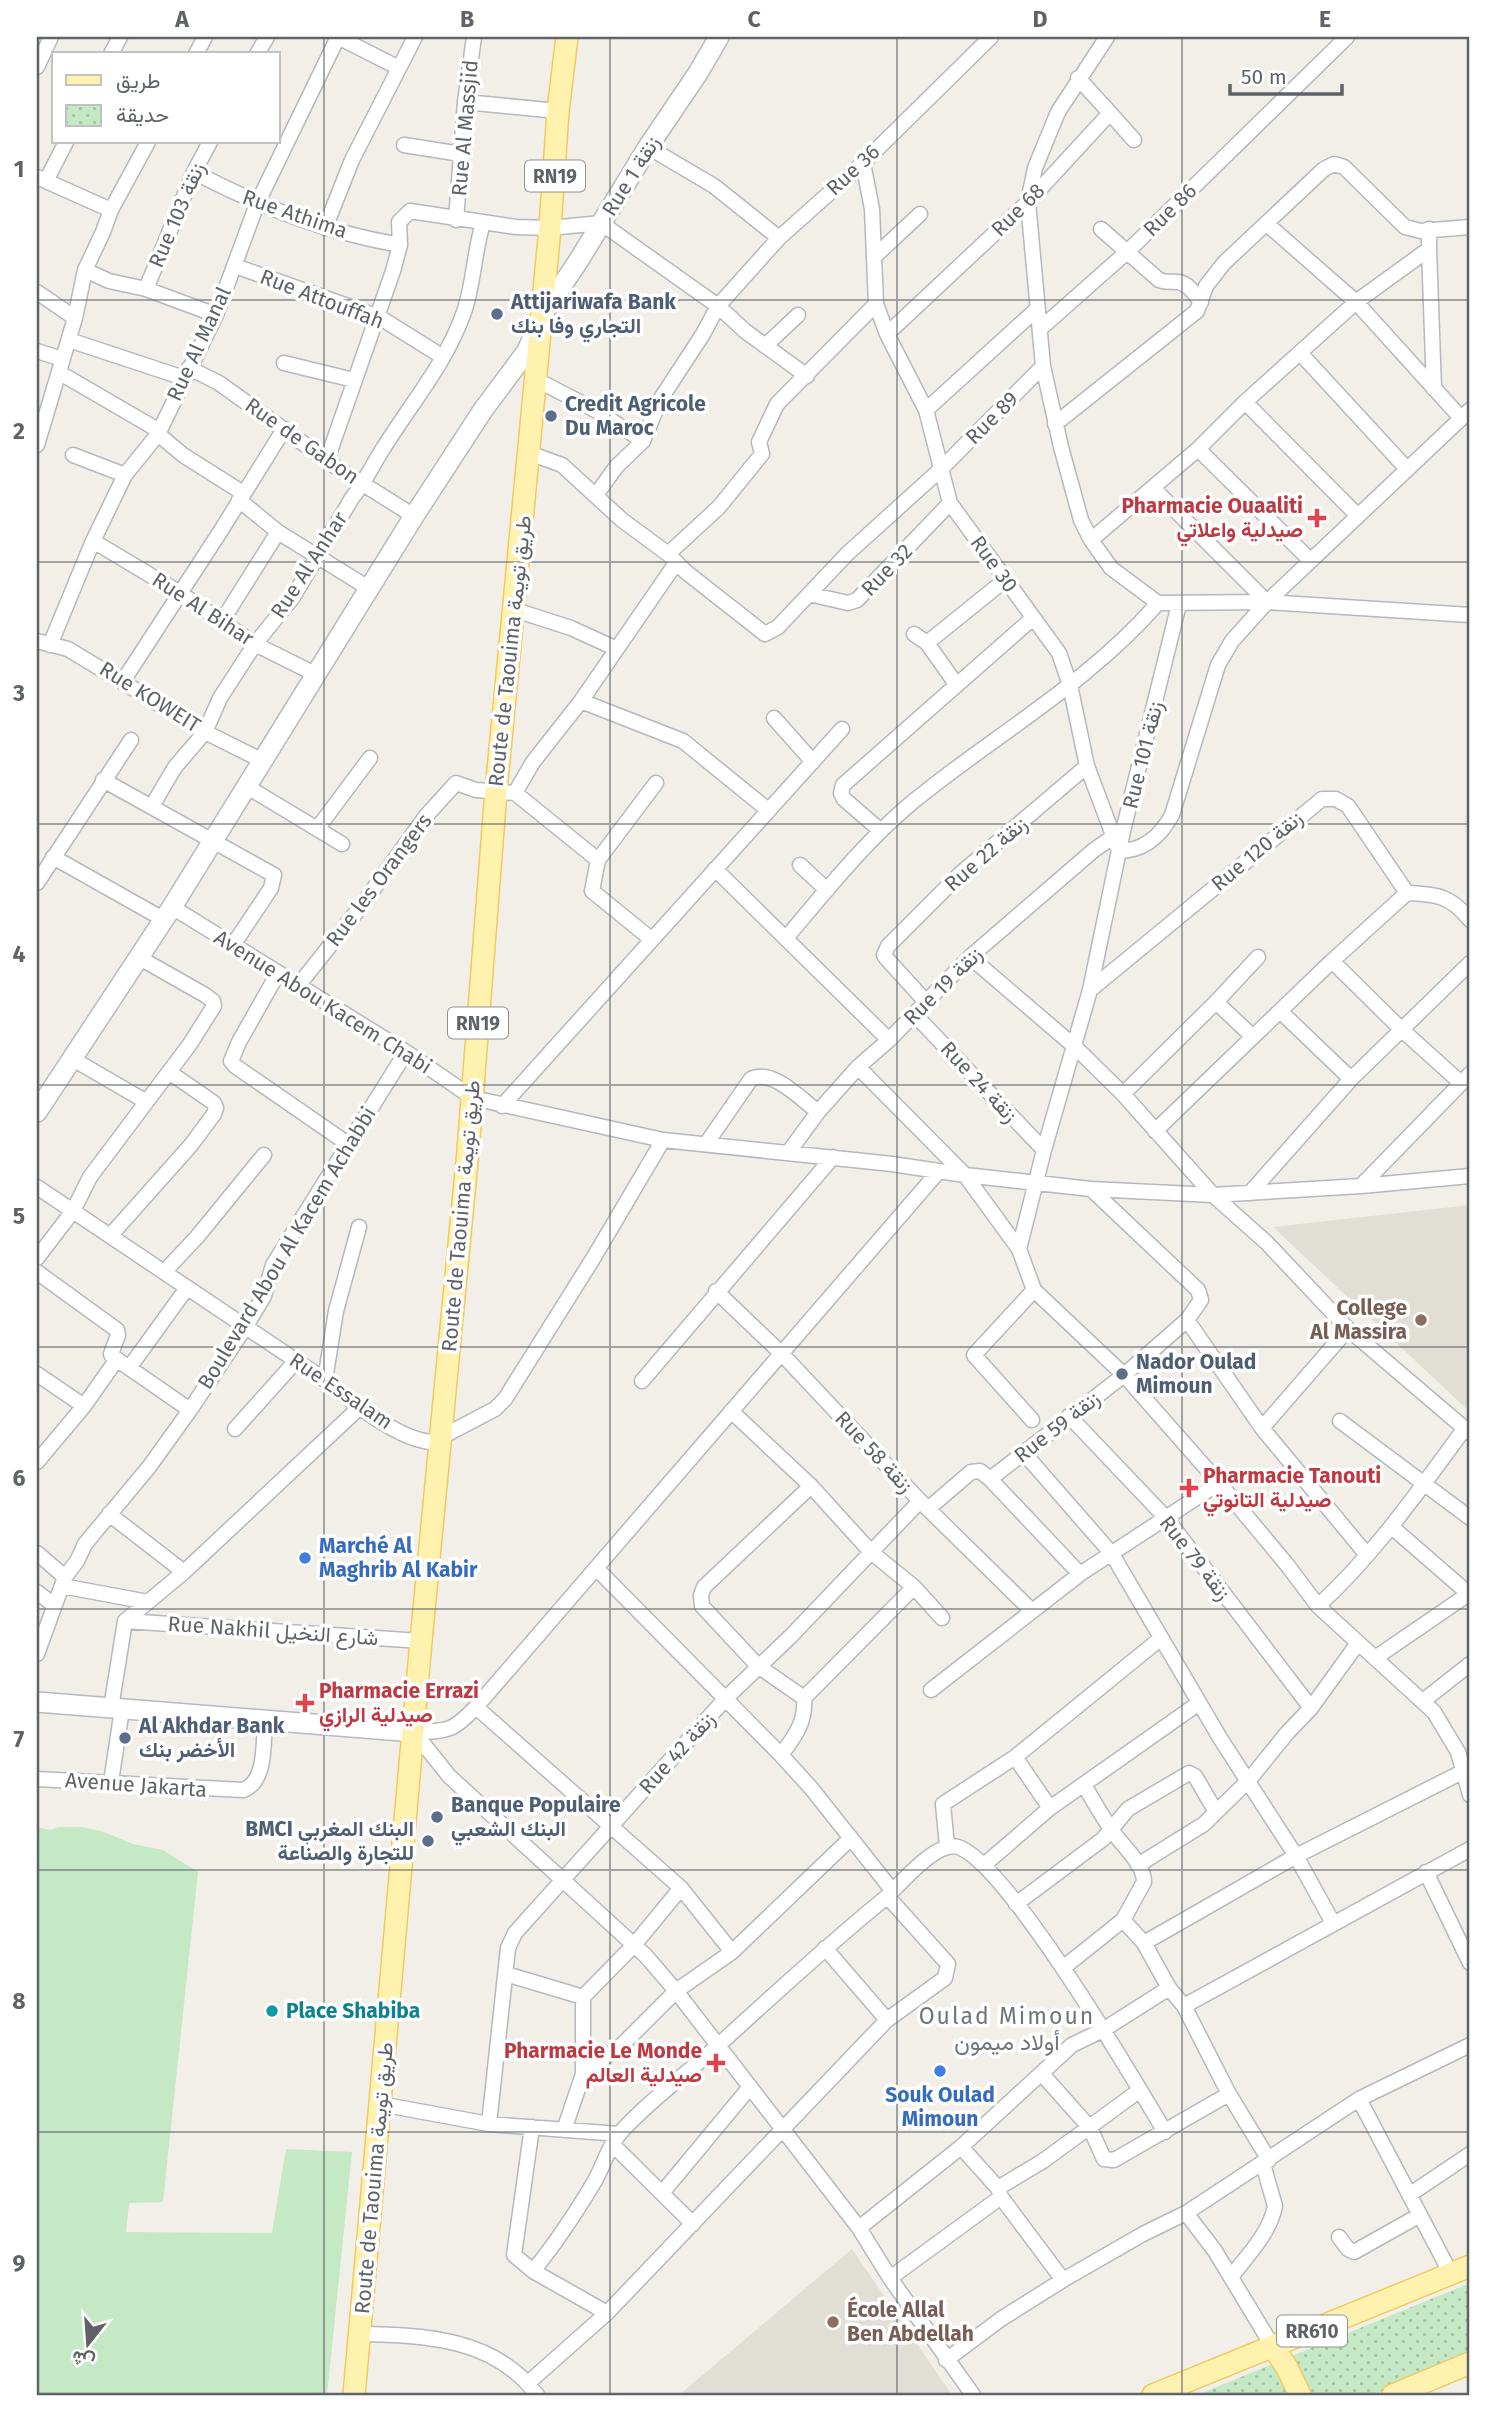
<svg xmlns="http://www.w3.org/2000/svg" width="1507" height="2432" viewBox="0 0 1507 2432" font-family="'Fira Sans',Vazirmatn,sans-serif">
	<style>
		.education { fill: #e1ded6 }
		.park { fill: url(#park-dots) }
		.garden { fill: #c5e8c5 }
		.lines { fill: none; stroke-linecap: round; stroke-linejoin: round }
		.street-casing { stroke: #b5b8bc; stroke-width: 17 }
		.secondary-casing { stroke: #b6babf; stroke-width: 22 }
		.primary-casing { stroke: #f2c960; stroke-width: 24 }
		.street { stroke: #fff; stroke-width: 14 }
		.secondary { stroke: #fff; stroke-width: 19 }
		.primary { stroke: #fff2af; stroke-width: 21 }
		.grid { fill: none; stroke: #5f6368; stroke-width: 2; stroke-opacity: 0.55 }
		.service-dot { fill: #5c6f8a; stroke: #fff; stroke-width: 2.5 }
		.health-dot { fill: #e0444e; stroke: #fff; stroke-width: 2.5 }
		.education-dot { fill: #8d6e63; stroke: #fff; stroke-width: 2.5 }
		.shop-dot { fill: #3f7fe0; stroke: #fff; stroke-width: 2.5 }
		.culture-dot { fill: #0f9aa8; stroke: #fff; stroke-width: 2.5 }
		.labels { text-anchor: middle; stroke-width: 7; stroke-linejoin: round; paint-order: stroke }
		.shield { fill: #fff; stroke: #8f9295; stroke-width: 2 }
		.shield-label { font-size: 19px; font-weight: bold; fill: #5f6368 }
		.street-label { font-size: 21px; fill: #5f6368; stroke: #fff }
		.service-label { font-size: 21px; font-weight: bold; fill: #4e5e75; stroke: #fff; text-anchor: start }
		.health-label { font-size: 21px; font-weight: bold; fill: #be3a42; stroke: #fff; text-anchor: end }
		.education-label { font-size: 21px; font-weight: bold; fill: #785e54; stroke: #fff; text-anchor: end }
		.shop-label { font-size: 21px; font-weight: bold; fill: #366cbe; stroke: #fff; text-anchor: start }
		.culture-label { font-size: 21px; font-weight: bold; fill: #0d838f; stroke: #fff; text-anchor: start }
		.neighbourhood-label { font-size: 23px; letter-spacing: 2px; fill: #70757a; stroke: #fff }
		.neatline { fill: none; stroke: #5f6368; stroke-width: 2.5 }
		.grid-label { font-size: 23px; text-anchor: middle; font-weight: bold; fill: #5f6368 }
	</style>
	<defs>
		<pattern id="park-dots" width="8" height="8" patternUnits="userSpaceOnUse" patternTransform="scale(1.75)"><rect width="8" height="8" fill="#c5e8c5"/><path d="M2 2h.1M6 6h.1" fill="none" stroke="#a3c0a4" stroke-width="1.8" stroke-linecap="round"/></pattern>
	</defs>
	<rect width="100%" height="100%" fill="#f1efe8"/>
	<!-- education -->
	<path class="education" d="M1470 1205V1412L1273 1227Z
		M852 2249 952 2395H679Z"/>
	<!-- park -->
	<path class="park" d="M1470 2283V2355L1373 2395H1197Z"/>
	<!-- garden -->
	<path class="garden" d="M37 1827 50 1830 59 1827H81L101 1831 133 1844 163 1850 198 1872 163 2202 129 2203 126 2232 272 2233 286 2149 352 2152 327 2395H37Z"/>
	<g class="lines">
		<defs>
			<path id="street" d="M338 37 399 68
				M1107 37 1058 112 1035 168 1028 202 1043 366 1061 447 1081 520 1091 540 1111 568 1158 603 1267 602 1470 410
				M111 54 120 37
				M196 54 205 37
				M257 54 267 37
				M37 67 51 37
				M465 102 558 111
				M1110 113 1134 140
				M404 145 461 154
				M648 147 714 186 779 238
				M863 163 872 209 876 304 887 334 926 410 950 503 1059 653 1070 685 1087 766 1119 851C1144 851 1161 835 1172 815L1218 665 1232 641 1267 602
				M194 172C261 207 325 232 400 245
				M37 177 111 210
				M46 181 66 142
				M456 220 465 102 474 37
				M1267 224 1356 302 1461 418
				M325 228 352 160 415 37
				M1101 229 1159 280C1167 283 1170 281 1178 282 1188 283 1195 294 1201 302
				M1429 249 1434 389
				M874 257 920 214
				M235 266 379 317 443 357
				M85 270 109 281 146 289 216 315
				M146 289 194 172 210 142
				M37 292 75 318
				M1040 329 1127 252 1347 37
				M887 334 1028 202 1110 113 1078 78
				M69 340 184 378
				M765 346 798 315
				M37 351 62 359
				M1301 354 1407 469
				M284 363 354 380
				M189 368 219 383 339 469 414 516
				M60 373 158 430
				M535 379 597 411 643 441
				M1245 402 1358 516
				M926 410 1037 309
				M1055 424 1197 311 1206 286 1224 263 1324 169 1334 164 1344 167 1405 227 1421 231 1470 227
				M158 434 183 455 243 493
				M37 445 75 318 85 270 103 232 111 210 148 142
				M1198 449 1310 560
				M529 453 562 465 622 520 668 554 686 572 765 634 778 627 847 554 941 469 1043 366
				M73 455 125 475
				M327 460 393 271 400 245 399 222 410 211 516 227 550 228 601 223 718 306 745 331 807 376
				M1154 489 1267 602 1470 615
				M596 495 616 467 643 441 660 400 703 334 718 306 779 238 863 163 991 37
				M239 500 278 532 370 589
				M1091 540 1198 449 1245 402 1356 302 1429 249V229
				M93 541 180 593 255 644 315 674
				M668 554 719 507 762 454 759 442 777 404 876 304
				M809 594 848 603 857 600 950 503
				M515 610 571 628 617 649
				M222 621 278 532
				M914 634 927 643 956 684
				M37 641 68 649 205 732 261 760
				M927 643 1005 580
				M50 645 93 541 125 475 158 434 216 315 257 204 338 37
				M123 681 220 532 284 429
				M581 701 683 741 768 810
				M774 718 813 762
				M103 780 274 875 271 888 233 945
				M246 786 342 844
				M515 793 533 762 581 701 676 563
				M152 806 175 767 205 732 220 698 255 644 293 597 352 498C364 483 371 468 381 452 409 406 446 364 464 312 474 283 474 252 483 223
				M317 829 370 758
				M881 831 844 799 841 793 843 785 1033 618
				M53 857 163 919
				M598 860 656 783
				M800 865 827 890
				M715 869 889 1040
				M37 883 131 740
				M172 907 406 1052 473 1098 663 1140 892 1164 965 1175 1091 1189 1213 1195 1361 1186 1470 1176
				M786 938C825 892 863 844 909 805 991 737 1088 684 1158 603
				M970 957 1074 1046 1123 1094 1213 1195 1267 1243 1348 1329 1470 1433
				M1332 961 1401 1029 1461 1083
				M278 973 239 1042 231 1061 235 1066 348 1144
				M298 986 362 905 426 816 456 783 476 790 515 793 598 860 592 891 651 939
				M1090 990 1322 799H1336L1348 806 1407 893
				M926 1002 887 959 884 955 888 946 960 874 1087 766
				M1216 1002 1253 1037
				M1280 1011 1351 1079
				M914 1014 1044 1150
				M71 1058 145 1101
				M858 1067 965 1175 1019 1249 1034 1290 1124 1375 1219 1483 1288 1566 1318 1606 1434 1712 1458 1752 1470 1795
				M1123 1094 1216 1002 1258 957
				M502 1106 842 729
				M1155 1131 1332 961 1407 893C1437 894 1451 896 1470 920
				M706 1144 751 1079C772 1068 801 1099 818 1112
				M788 1153 818 1112 858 1067 889 1040 970 957 1094 850 1114 836
				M1361 1186 1470 1074
				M37 1187 325 1380C351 1401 398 1440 432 1442L495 1409 505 1399 594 1257 663 1140
				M1250 1193 1351 1079 1470 963
				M110 1236 191 1145 214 1114 216 1108 214 1103 169 1072
				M1019 1249 1044 1150 1090 990 1123 831 1179 604
				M37 1258 73 1211 90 1177 190 1044 214 1006 213 1001 205 995 138 957
				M37 1272 117 1330 118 1335 111 1354 112 1356 190 1410
				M164 1272 197 1237 264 1155
				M716 1291 782 1354 920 1501 1032 1611
				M1187 1320 1262 1428 1367 1555
				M129 1368 187 1288
				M37 1374 84 1406
				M325 1380 336 1311 359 1227
				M642 1381 833 1157
				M731 1411 811 1486 871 1552 914 1587 942 1618
				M1069 1416 1167 1519 1311 1708
				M1032 1420 974 1355 1034 1290
				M1340 1421 1470 1518
				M1262 1428 1348 1329
				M235 1429 296 1361
				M1023 1452 1112 1554 1220 1738 1296 1856 1333 1923
				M37 1462 84 1406 117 1359
				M990 1479 1124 1375 1187 1320 1201 1300 1198 1290 1091 1189
				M929 1508 971 1472 980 1471 990 1479 1080 1574
				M109 1514 184 1572
				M1393 1528 1469 1594
				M37 1553 65 1577
				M597 1569 781 1755 811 1788 892 1890
				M62 1586 148 1602
				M37 1592 54 1605
				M1318 1606C1376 1553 1419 1490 1465 1428
				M125 1621 184 1572 359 1408
				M125 1621 421 1641
				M37 1654 65 1577 77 1561 85 1544 149 1467 190 1410 246 1326 264 1296 273 1265 406 1052
				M1375 1658 1470 1593
				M931 1690 1080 1574 1219 1483
				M804 1698 758 1666 702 1606 701 1595 704 1587 811 1486
				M1423 1701 1470 1664
				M476 1707 681 1888 732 1952
				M111 1708 125 1621
				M414 1732 449 1776 646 1956 676 1991 859 2228 890 2278 973 2395
				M414 1732C448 1731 452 1732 476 1707L939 1171
				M781 1755C795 1736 806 1722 804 1698L914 1587
				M1015 1757 1050 1808
				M37 1779 243 1790C267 1782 263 1741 265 1720
				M111 1782 122 1709
				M947 1846 943 1804 1015 1757 1160 1639
				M984 1865 1050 1808 1199 1703
				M1138 1865 1204 1824 1249 1780 1287 1733 1311 1708 1358 1643
				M1426 1872 1470 1963
				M1016 1904 1103 1839 1128 1809 1189 1773 1195 1776 1216 1812
				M1123 1920 1144 1943 1169 1988 1184 2006 1229 2094 1269 2160
				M1144 1943 1296 1856 1470 1768
				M825 1948 887 2020
				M1063 1968 1123 1920 1144 1882C1144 1863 1121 1845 1111 1829 1101 1815 1093 1800 1084 1785
				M506 1974 583 1997
				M1184 2006 1470 1849
				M583 2074 623 2044 676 1991 732 1952 851 1838
				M1042 2074 1090 2128 1104 2159 1114 2160 1229 2094
				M1359 2099 1451 2274
				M380 2104 489 2124 619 2134
				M489 2124 508 1948 515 1933 727 1697 791 1636 920 1501
				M532 2127 514 2255 533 2271
				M564 2130 583 2074V1997L634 1945 681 1888
				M613 2145 693 2224
				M961 2147 998 2188 1001 2197 1063 2280
				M998 2188 1043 2161 1140 2090
				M662 2193 750 2087
				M1409 2195 1470 2154
				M1186 2213 1215 2251 1273 2347
				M859 2228 961 2147 1072 2045 1103 2030 1169 1988
				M1339 2237 1348 2249 1354 2252 1420 2215
				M1231 2277C1247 2256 1270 2233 1275 2206L1263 2164
				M890 2278 1001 2197
				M607 2313 533 2271C556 2243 575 2214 593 2184 603 2168 608 2146 621 2132 647 2103 682 2077 712 2051 768 2000 824 1948 883 1900 899 1886 936 1840 958 1847 1006 1862 1135 2081 1165 2132
				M360 2334C425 2335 495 2338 537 2395
				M946 2360 1001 2319 1063 2280 1143 2234 1186 2213 1359 2099 1470 2045
				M528 2383 607 2313 887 2020 945 1978 948 1964 887 1896"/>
			<path id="secondary" d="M37 1112 172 907 414 516 483 410 527 351 542 315 579 260 648 147 698 73 719 37
				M37 1702 414 1732"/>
			<path id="primary" d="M1273 2347 1286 2366 1300 2395
				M354 2395 421 1641 468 1151 496 791 550 228 558 111 567 37
				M1153 2395 1470 2266
				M1393 2395 1470 2363"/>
		</defs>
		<!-- street casing -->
		<use href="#street" class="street-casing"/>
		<!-- secondary casing -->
		<use href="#secondary" class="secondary-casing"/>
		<!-- primary casing -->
		<use href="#primary" class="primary-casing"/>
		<!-- street -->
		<use href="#street" class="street"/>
		<!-- secondary -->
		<use href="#secondary" class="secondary"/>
		<!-- primary -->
		<use href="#primary" class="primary"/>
	</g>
	<!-- grid -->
	<path class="grid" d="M324 37V2395M610 37V2395M897 37V2395M1182 37V2395M37 300H1470M37 562H1470M37 824H1470M37 1085H1470M37 1347H1470M37 1609H1470M37 1870H1470M37 2132H1470"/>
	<!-- markers -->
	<g class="service-dot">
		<circle cx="497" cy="314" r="7"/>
		<circle cx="551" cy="416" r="7"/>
		<circle cx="1122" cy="1374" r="7"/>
		<circle cx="125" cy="1738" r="7"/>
		<circle cx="437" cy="1817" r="7"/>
		<circle cx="428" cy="1841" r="7"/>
	</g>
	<g class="health-dot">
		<path d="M1313.5 507.5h7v7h7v7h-7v7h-7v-7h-7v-7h7z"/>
		<path d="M1185.5 1477.5h7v7h7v7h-7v7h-7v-7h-7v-7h7z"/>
		<path d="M301.5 1692.5h7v7h7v7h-7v7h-7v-7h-7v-7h7z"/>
		<path d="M712.5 2052.5h7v7h7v7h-7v7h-7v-7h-7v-7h7z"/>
	</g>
	<g class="education-dot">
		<circle cx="1421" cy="1320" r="7"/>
		<circle cx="833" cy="2322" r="7"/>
	</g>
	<g class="shop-dot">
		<circle cx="305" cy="1558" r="7"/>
		<circle cx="940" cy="2071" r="7"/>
	</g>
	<circle class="culture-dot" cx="272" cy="2011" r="7"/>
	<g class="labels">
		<!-- shield labels -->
		<g class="shield">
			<rect x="525" y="160.5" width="60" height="31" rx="5"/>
			<rect x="448" y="1007.5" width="60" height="31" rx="5"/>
			<rect x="1277" y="2315.5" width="70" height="31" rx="5"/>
		</g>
		<g class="shield-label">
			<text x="555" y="183">RN19</text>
			<text x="478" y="1030">RN19</text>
			<text x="1312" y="2338">RR610</text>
		</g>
		<!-- street labels -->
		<g class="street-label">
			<text transform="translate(465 128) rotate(-85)" y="7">Rue Al Massjid</text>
			<text transform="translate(853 170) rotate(-43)" y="7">Rue 36</text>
			<text transform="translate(631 176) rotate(-58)" y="7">Rue 1 زنقة</text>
			<text transform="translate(1018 210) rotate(-45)" y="7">Rue 68</text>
			<text transform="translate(1170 210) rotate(-45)" y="7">Rue 86</text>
			<text transform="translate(295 214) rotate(19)" y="7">Rue Athima</text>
			<text transform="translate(177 215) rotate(-67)" y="7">Rue 103 زنقة</text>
			<text transform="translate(322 299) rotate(21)" y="7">Rue Attouffah</text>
			<text transform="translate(199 344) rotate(-65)" y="7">Rue Al Manal</text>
			<text transform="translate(992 418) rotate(-45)" y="7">Rue 89</text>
			<text transform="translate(302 441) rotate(35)" y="7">Rue de Gabon</text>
			<text transform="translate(994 564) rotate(54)" y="7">Rue 30</text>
			<text transform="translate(309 565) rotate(-57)" y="7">Rue Al Anhar</text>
			<text transform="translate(887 570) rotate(-46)" y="7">Rue 32</text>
			<text transform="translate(203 609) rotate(33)" y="7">Rue Al Bihar</text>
			<text transform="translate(510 651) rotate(-84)" y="7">Route de Taouima طريق تويمة</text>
			<text transform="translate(150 697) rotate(32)" y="7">Rue KOWEIT</text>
			<text transform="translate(1143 755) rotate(-76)" y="7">Rue 101 زنقة</text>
			<text transform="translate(1257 851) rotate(-40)" y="7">Rue 120 زنقة</text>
			<text transform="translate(986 854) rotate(-41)" y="7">Rue 22 زنقة</text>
			<text transform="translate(379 880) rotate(-53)" y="7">Rue les Orangers</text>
			<text transform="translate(943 986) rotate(-45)" y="7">Rue 19 زنقة</text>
			<text transform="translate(323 1002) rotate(32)" y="7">Avenue Abou Kacem Chabi</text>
			<text transform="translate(979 1082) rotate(47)" y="7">Rue 24 زنقة</text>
			<text transform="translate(461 1216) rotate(-85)" y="7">Route de Taouima طريق تويمة</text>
			<text transform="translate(287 1248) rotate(-59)" y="7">Boulevard Abou Al Kacem Achabbi</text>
			<text transform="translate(341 1391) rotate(34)" y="7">Rue Essalam</text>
			<text transform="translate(1057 1427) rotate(-38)" y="7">Rue 59 زنقة</text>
			<text transform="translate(874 1452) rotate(47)" y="7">Rue 58 زنقة</text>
			<text transform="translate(1195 1558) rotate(52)" y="7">Rue 79 زنقة</text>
			<text transform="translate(273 1631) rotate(4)" y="7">Rue Nakhil شارع النخيل</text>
			<text transform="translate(677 1753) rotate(-48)" y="7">Rue 42 زنقة</text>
			<text transform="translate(136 1785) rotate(4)" y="7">Avenue Jakarta</text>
			<text transform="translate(374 2178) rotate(-85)" y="7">Route de Taouima طريق تويمة</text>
		</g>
		<!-- service labels -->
		<g class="service-label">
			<text x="511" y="309">Attijariwafa Bank<tspan x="511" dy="24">التجاري وفا بنك</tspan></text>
			<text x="565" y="411">Credit Agricole<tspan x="565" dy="24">Du Maroc</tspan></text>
			<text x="1136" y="1369">Nador Oulad<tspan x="1136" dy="24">Mimoun</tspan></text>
			<text x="139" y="1733">Al Akhdar Bank<tspan x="139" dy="24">الأخضر بنك</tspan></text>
			<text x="451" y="1812">Banque Populaire<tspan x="451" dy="24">البنك الشعبي</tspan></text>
			<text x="414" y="1836" text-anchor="end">BMCI البنك المغربي<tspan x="414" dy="24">للتجارة والصناعة</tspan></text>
		</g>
		<!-- health labels -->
		<g class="health-label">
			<text x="1303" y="513">Pharmacie Ouaaliti<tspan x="1303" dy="24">صيدلية واعلاتي</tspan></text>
			<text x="1203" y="1483" text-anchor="start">Pharmacie Tanouti<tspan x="1203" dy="24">صيدلية التانوتي</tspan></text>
			<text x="319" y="1698" text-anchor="start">Pharmacie Errazi<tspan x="319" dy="24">صيدلية الرازي</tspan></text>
			<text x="702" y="2058">Pharmacie Le Monde<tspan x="702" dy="24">صيدلية العالم</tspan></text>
		</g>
		<!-- education labels -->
		<g class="education-label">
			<text x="1407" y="1315">College<tspan x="1407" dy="24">Al Massira</tspan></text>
			<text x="847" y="2317" text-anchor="start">École Allal<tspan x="847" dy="24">Ben Abdellah</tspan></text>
		</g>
		<!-- shop labels -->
		<g class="shop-label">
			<text x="319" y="1553">Marché Al<tspan x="319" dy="24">Maghrib Al Kabir</tspan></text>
			<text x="940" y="2102" text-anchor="middle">Souk Oulad<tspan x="940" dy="24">Mimoun</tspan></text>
		</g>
		<!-- culture labels -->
		<g class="culture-label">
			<text x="286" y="2018">Place Shabiba</text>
		</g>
		<!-- neighbourhood labels -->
		<g class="neighbourhood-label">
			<text x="1007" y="2024">Oulad Mimoun<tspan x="1007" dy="26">أولاد ميمون</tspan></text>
		</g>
	</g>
	<!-- border -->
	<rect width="1507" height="2432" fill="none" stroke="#ffffff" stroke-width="77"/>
	<!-- legend -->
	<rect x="52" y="52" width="228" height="91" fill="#ffffff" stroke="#bfc1c3" stroke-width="2"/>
	<rect x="66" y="75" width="35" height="10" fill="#fff2af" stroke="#bfc1c3" stroke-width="2"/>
	<text x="116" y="88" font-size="21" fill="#5f6368">طريق</text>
	<rect x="66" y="105" width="35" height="21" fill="url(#park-dots)" stroke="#bfc1c3" stroke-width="2"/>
	<text x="116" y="122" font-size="21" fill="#5f6368">حديقة</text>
	<!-- north arrow -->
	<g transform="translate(88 2344) rotate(197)" stroke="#ffffff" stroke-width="5" paint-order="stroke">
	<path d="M0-5L12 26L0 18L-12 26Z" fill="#5f6368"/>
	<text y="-10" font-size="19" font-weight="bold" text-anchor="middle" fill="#5f6368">ش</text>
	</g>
	<!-- scale -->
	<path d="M1230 84v10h112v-10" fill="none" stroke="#5f6368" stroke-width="3.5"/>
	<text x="1241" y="84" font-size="21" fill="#5f6368" stroke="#ffffff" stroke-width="5" paint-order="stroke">50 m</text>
	<rect x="38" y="38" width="1430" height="2356" class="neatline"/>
	<g class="grid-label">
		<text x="182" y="27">A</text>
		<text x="467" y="27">B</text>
		<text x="754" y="27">C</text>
		<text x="1040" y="27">D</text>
		<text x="1325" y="27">E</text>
		<text x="19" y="177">1</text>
		<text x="19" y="439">2</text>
		<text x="19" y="701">3</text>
		<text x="19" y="962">4</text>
		<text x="19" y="1224">5</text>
		<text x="19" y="1486">6</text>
		<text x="19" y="1747">7</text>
		<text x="19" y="2009">8</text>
		<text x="19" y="2271">9</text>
	</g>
</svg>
